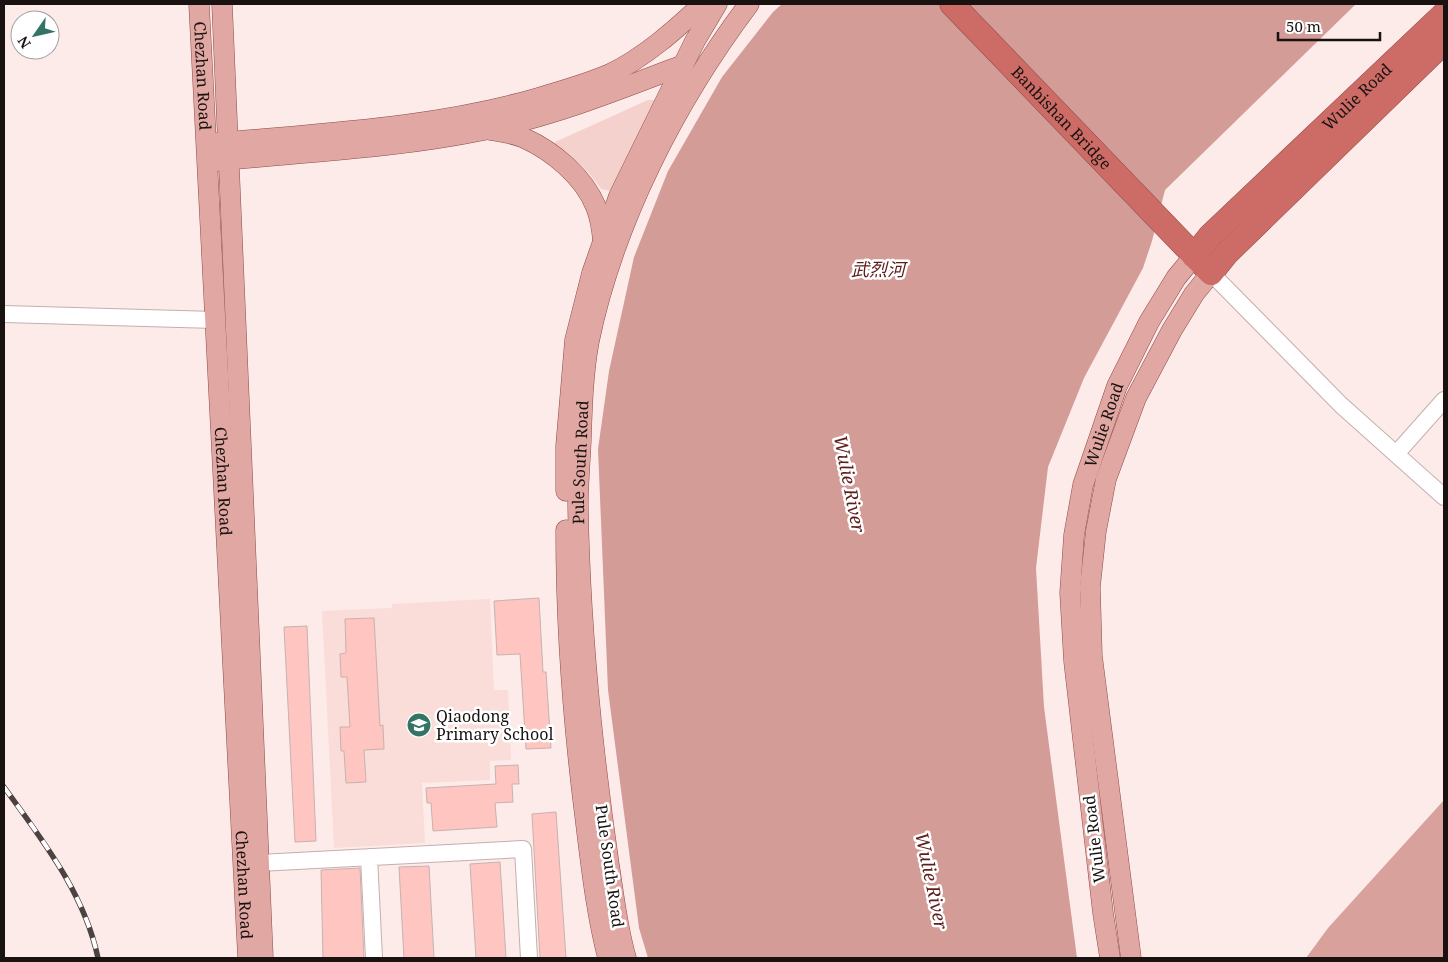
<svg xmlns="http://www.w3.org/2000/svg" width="1448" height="962" viewBox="0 0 1448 962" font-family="'Noto Serif','Noto Sans SC',serif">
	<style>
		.built { fill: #fadcd8 }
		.green { fill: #f5d1cd }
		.forest { fill: #d8a19c }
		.water { fill: #d39c97 }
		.building { fill: #ffc5c0; stroke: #c7b2b0 }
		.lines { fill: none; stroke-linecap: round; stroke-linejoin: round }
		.minor-casing { stroke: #c4afad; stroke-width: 18 }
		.major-casing { stroke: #8e4c48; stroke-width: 21 }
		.highway-casing { stroke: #8e4c48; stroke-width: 25 }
		.minor { stroke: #fff; stroke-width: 16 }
		.major { stroke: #e1a7a3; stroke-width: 20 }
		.highway { stroke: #cd6c66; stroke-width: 24 }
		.rail-casing { stroke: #4c4241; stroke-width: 5.5 }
		.rail { stroke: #fff; stroke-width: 4; stroke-dasharray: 11; stroke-linecap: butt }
		.labels { text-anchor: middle; stroke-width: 5; stroke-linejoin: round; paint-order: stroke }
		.street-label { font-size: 16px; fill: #191211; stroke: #fff }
		.poi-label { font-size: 16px; fill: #191211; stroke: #fff; text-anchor: start }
		.water-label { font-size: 18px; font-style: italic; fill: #5e1c1b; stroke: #fff }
	</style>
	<rect width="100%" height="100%" fill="#fdebea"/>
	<!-- built -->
	<path class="built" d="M490 599 494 690H508L511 760 490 761V780L422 783 425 843 334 848 322 611 392 608V604Z"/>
	<!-- green -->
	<path class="green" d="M648 100H655L657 107 611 191 601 189C586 167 577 161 555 147V142Z"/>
	<!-- forest -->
	<path class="forest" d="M1444 800V958H1306L1328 928Z"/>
	<!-- water -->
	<path class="water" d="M782 4H1356L1165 190 1152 241 1143 268 1084 378 1048 467 1036 568 1044 707 1077 958H648L639 928 608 690 598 449 609 371 634 257 668 171 722 77 773 12Z"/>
	<!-- building -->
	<path class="building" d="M539 598 543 672H546L551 748 526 749 520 654 497 655 494 601Z
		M374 618 380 726 383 725 384 749 364 750 366 782 346 783 344 751H341L340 727H350L347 677H341L340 654 346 653 345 619Z
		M307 626 316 841 295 842 284 627Z
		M518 765 519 784H512L513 802 495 803 497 827 433 831 431 803H427L426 788 496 784 495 766Z
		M556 812 566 958H540L532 814Z
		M500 862 506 958H476L470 864Z
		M429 866 434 958H404L399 867Z
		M360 868 364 958H323L321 870Z"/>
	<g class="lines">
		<defs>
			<path id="minor" d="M1211 273 1341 405 1444 497
				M4 314 215 320
				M1396 454 1444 400
				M369 857 374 958
				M259 863 523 849 529 958"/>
			<g id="major">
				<path id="s1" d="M199 4 248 958"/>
				<path d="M222 4 263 958"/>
				<path d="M490 130C502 132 513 133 524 138 553 151 584 177 596 207 600 217 602 229 603 241"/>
				<path d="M217 143C324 133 434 128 538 98 562 91 587 84 610 74 645 57 675 30 703 4"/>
				<path d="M216 161C306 152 397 148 484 130 553 116 618 90 683 65"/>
				<path d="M566 491V446L575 340 592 273 619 196 695 41 717 4"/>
				<path d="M566 530C566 626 573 721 585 816 591 864 596 912 608 958"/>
				<path id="s2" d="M626 958C617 927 614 896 609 865 602 817 596 769 591 720 584 649 579 577 578 505 578 484 580 462 581 440 582 408 583 373 589 341 614 221 676 101 749 4"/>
				<path id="s3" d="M1110 958 1103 913 1074 661 1070 593 1074 535 1083 485 1117 386 1149 322 1176 278 1194 256"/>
				<path d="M1131 958 1092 656 1090 587 1096 531 1106 479 1136 398 1172 330 1194 294 1211 273"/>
			</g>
			<g id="highway">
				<path id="s4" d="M952 4 1211 273 1227 253 1444 42"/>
				<path id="s5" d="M1194 256 1210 236 1444 14"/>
			</g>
		</defs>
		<!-- minor casing -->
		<use href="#minor" class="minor-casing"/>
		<!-- major casing -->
		<use href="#major" class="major-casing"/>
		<!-- highway casing -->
		<use href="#highway" class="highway-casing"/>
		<!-- minor -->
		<use href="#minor" class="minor"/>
		<!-- major -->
		<use href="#major" class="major"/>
		<!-- highway -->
		<use href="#highway" class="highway"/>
		<defs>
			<path id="rail" d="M4 787C42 840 84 892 98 958"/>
		</defs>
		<!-- rail casing -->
		<use href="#rail" class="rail-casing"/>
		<!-- rail -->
		<use href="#rail" class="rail"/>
	</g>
	<!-- icons -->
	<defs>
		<symbol id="school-disc" viewBox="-11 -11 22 22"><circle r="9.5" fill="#337464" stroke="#fff"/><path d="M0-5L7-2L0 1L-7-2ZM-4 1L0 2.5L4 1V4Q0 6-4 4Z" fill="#fff"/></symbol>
	</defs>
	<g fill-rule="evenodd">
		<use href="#school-disc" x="405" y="711" width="28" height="28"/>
	</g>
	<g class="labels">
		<!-- street labels -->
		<g class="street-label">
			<text dy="6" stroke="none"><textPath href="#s1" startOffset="72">Chezhan Road</textPath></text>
			<text dy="6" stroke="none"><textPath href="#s5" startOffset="228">Wulie Road</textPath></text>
			<text dy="6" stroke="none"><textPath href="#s4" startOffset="158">Banbishan Bridge</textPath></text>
			<text dy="6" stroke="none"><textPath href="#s3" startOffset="540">Wulie Road</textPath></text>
			<text dy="6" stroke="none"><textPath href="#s2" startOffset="499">Pule South Road</textPath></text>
			<text dy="6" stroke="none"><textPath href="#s1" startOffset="478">Chezhan Road</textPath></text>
			<text transform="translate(1094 839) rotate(-97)" y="6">Wulie Road</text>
			<text transform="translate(610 866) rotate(82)" y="6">Pule South Road</text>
			<text dy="6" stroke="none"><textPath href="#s1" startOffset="882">Chezhan Road</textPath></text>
		</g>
		<!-- poi labels -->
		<g class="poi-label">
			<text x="436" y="722">Qiaodong<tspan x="436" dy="18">Primary School</tspan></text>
		</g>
		<!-- water labels -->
		<g class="water-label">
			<text x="878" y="276">武烈河</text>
			<text transform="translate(849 484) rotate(79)" y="6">Wulie River</text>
			<text transform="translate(931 881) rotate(78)" y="6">Wulie River</text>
		</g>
	</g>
	<!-- border -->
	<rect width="1448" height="962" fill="none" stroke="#191211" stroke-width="10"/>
	<!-- north arrow -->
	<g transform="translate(35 35) rotate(236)"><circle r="24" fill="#ffffff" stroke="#a3a0a0"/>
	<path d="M0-4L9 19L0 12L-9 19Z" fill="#337464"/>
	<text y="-8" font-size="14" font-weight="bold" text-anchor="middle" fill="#191211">N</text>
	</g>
	<!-- scale -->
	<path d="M1278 32v8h102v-8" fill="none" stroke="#191211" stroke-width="2.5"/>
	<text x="1286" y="32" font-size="15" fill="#191211" stroke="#ffffff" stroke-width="4" paint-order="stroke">50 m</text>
</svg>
